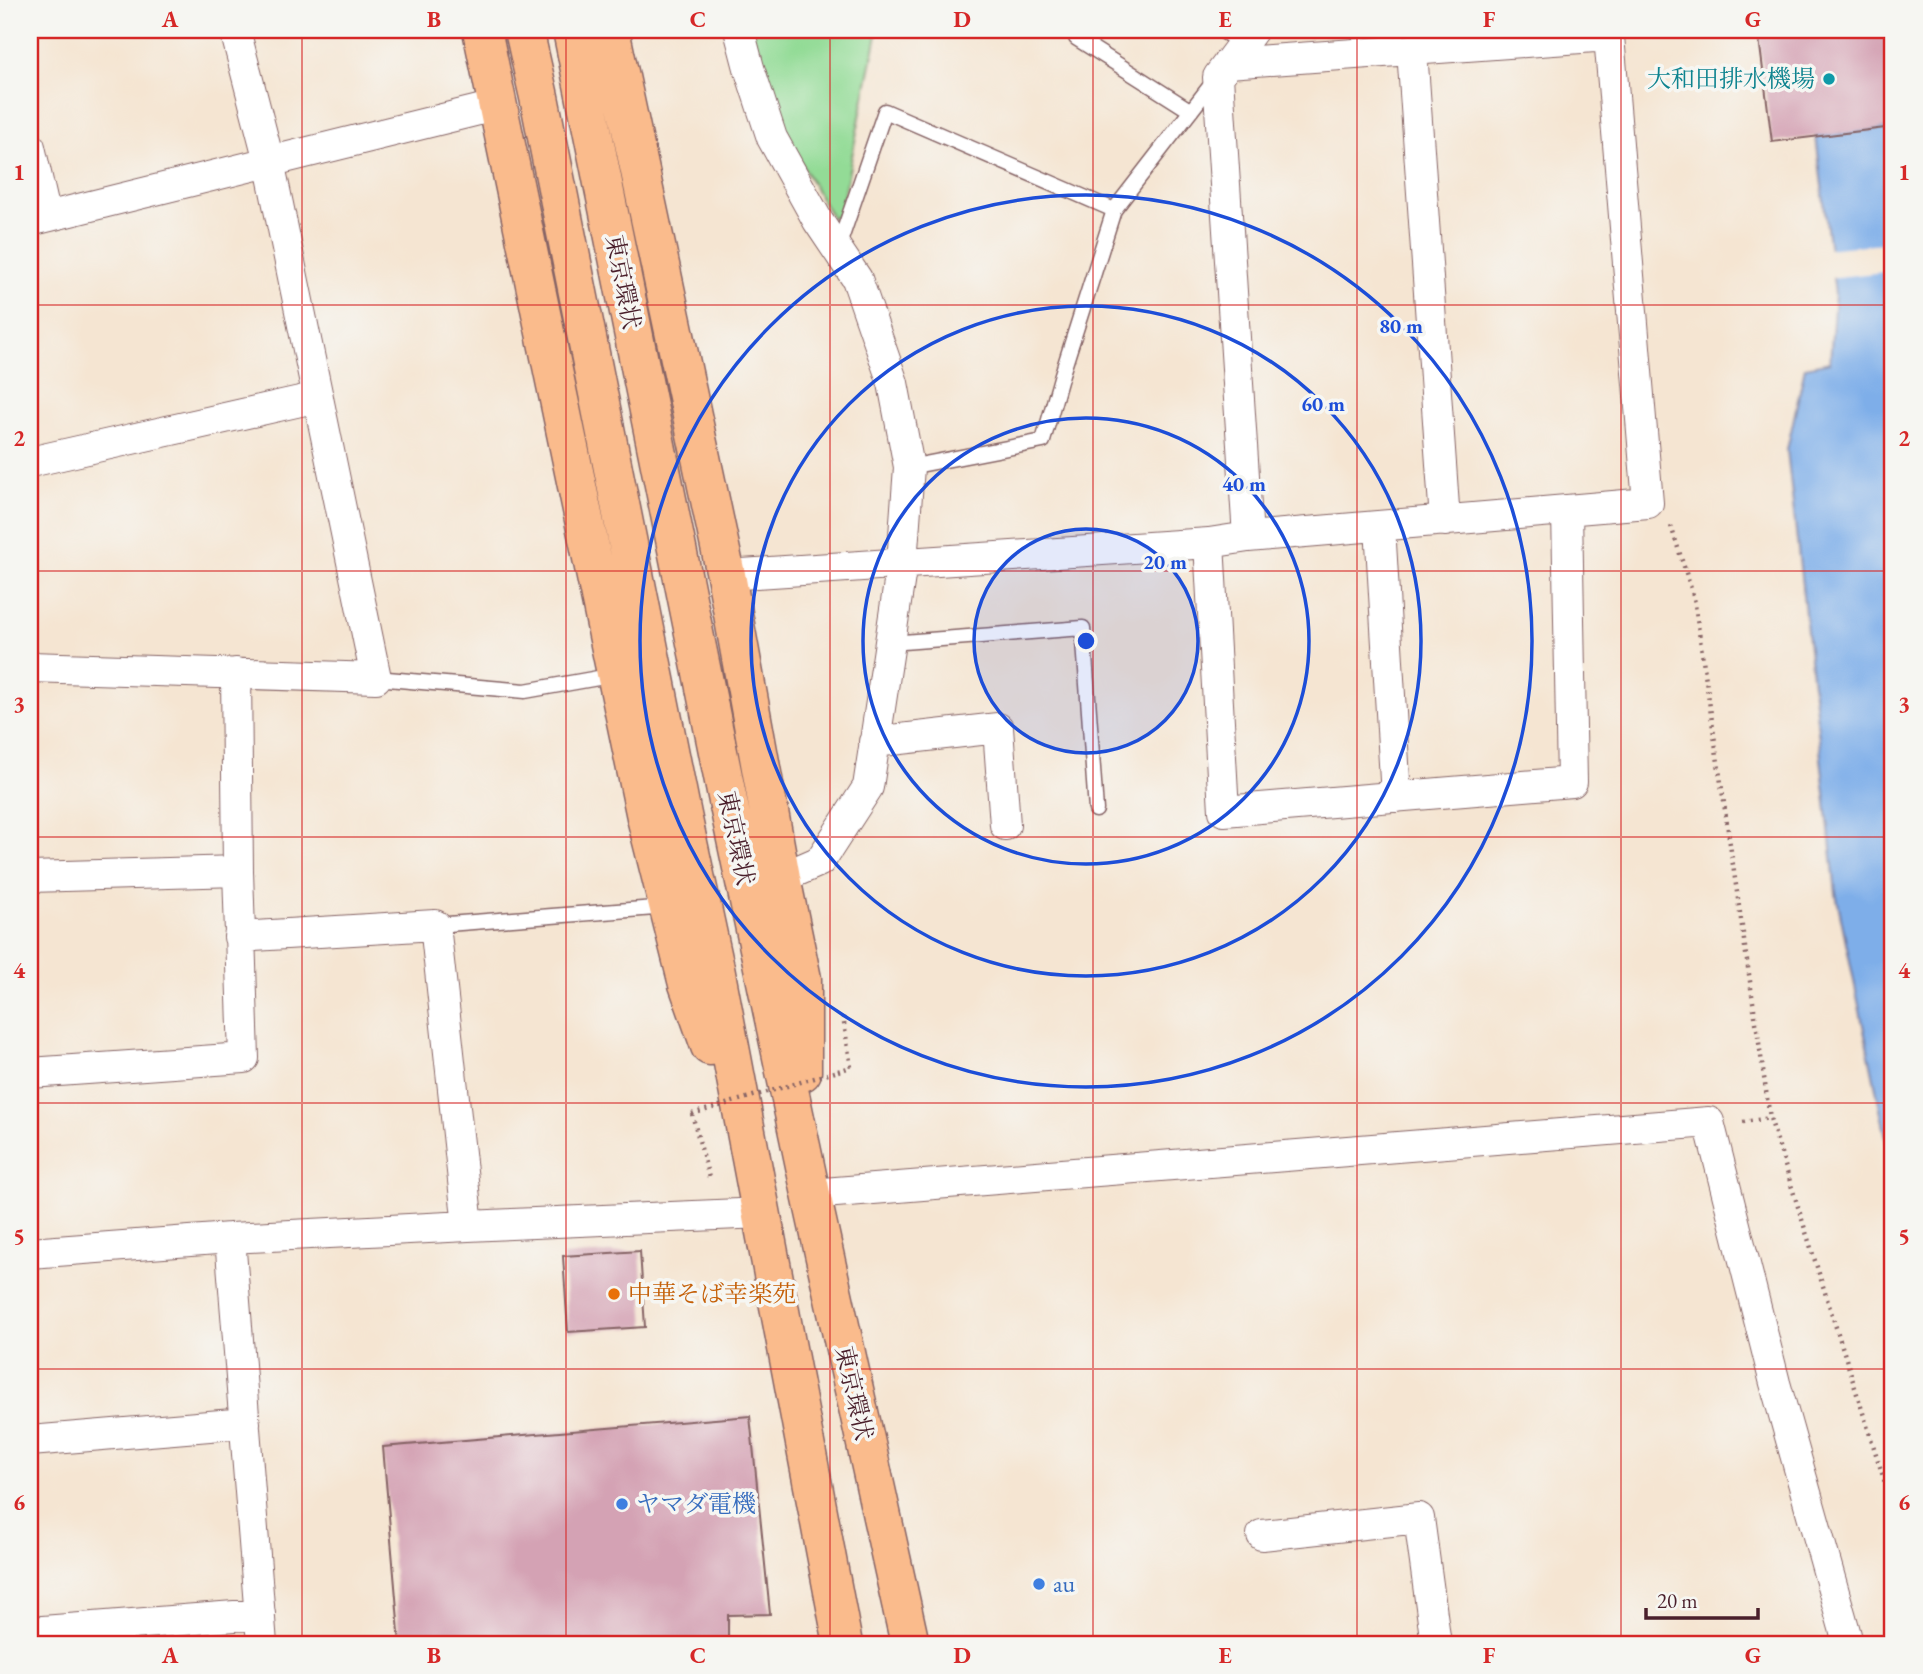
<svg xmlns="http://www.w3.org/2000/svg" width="1923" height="1674" viewBox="0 0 1923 1674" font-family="'EB Garamond','Noto Serif JP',serif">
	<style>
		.green { fill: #93db96; stroke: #6e7d60; stroke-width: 2 }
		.water { fill: #7eaee9; stroke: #64668a; stroke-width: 2 }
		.pier { fill: #f5e5d2 }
		.building { fill: #d4a2b4 }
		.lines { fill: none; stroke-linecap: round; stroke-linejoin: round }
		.lane-casing { stroke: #866465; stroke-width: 17 }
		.street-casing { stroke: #866465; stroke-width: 32 }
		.highway-casing { stroke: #866465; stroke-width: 41 }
		.path { stroke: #866465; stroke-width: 4.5; stroke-dasharray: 2 5; stroke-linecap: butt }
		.lane { stroke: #fff; stroke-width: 14 }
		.street { stroke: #fff; stroke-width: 30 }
		.highway { stroke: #fabb8c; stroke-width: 38 }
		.path-bridge { stroke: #866465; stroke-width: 4.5; stroke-dasharray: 2 5; stroke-linecap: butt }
		.grid { fill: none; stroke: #d62828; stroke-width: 2; stroke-opacity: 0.55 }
		.ring { fill: none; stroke: #1d4ed8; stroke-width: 3.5 }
		.culture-dot { fill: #0f9aa8; stroke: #f6f6f2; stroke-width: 2.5 }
		.food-dot { fill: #e8710a; stroke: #f6f6f2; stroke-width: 2.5 }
		.shop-dot { fill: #3f7fe0; stroke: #f6f6f2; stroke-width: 2.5 }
		.labels { text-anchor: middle; stroke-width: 7; stroke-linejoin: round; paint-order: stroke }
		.culture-label { font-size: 24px; fill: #0d838f; stroke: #f6f6f2; text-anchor: end }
		.street-label { font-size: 24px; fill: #4a1f2b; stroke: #f6f6f2 }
		.food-label { font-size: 24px; fill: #c56008; stroke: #f6f6f2; text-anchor: start }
		.shop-label { font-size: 24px; fill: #366cbe; stroke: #f6f6f2; text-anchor: start }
		.centre { fill: #1d4ed8; stroke: #f6f6f2; stroke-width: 3.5 }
		.ring-label { font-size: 21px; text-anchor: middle; font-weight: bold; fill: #1d4ed8; stroke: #f6f6f2; stroke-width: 7; stroke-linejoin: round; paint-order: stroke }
		.neatline { fill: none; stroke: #d62828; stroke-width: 2.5 }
		.grid-label { font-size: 23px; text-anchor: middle; font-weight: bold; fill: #d62828 }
	</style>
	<rect width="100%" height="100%" fill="#f6f6f2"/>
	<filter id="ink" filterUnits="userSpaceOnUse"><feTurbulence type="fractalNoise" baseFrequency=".0143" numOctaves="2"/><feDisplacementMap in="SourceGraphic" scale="14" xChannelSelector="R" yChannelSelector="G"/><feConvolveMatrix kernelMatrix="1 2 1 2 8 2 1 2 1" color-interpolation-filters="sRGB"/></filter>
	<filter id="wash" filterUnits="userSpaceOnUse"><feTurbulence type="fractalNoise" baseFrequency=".00686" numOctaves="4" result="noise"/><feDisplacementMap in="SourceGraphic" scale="28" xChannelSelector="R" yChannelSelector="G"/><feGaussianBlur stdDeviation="1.57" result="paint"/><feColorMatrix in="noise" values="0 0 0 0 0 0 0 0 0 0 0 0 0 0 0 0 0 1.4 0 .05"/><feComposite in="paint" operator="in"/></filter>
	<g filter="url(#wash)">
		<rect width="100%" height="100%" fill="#f5e5d2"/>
		<!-- green -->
		<path class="green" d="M751 30H878L840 214 832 218 798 158 781 119Z"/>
		<!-- water -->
		<path class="water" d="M1893 127V1172L1836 893 1787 450 1805 367 1830 362 1835 294 1816 136Z"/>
		<!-- pier -->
		<path class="pier" d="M1893 242V271L1829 278 1826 249Z"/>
		<g id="blocks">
			<!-- building -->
			<path class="building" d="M1758 30H1893V127L1772 142Z
				M640 1251 645 1327 568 1332 563 1256Z
				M750 1416 770 1614 728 1615V1644H400L383 1447Z"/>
		</g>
	</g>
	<g filter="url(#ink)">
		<use href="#blocks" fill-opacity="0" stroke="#866465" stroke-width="2"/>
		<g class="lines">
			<defs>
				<path id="lane" d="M1221 30 1242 44
					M1076 38 1191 111
					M838 248 885 111 1114 210
					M909 467 1043 441 1062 374 1114 210 1214 81
					M890 643 1083 628 1096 810
					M376 678 525 691 615 675
					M435 925 668 907"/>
				<path id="street" d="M739 30 749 68 772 138 818 221 857 279 893 383 909 467 902 563 868 787 820 861 781 878
					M1412 50 1445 521
					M30 147 46 217
					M30 221 499 105
					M30 462 318 397
					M1380 526 1396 797
					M1248 537 1218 77 1253 30
					M1209 543 1224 811 1572 782 1567 511
					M726 575 1209 543 1248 537 1648 503 1609 36 1228 63
					M30 667 376 678 269 161 235 30
					M874 742 998 728 1005 825
					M30 877 238 871
					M30 1073 244 1058 238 871 236 673
					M811 1194 1709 1122 1775 1383 1846 1635 1843 1644
					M468 1226 762 1213
					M230 1238 262 1644
					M30 1253 230 1238 468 1226 435 925 239 937
					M30 1441 245 1423
					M1262 1535 1419 1518 1436 1644
					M30 1632 260 1614"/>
				<path id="highway" d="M482 30 646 817 688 984 710 1046
					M524 30 539 97 682 815 715 968 843 1644
					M572 30 729 806 811 1194 910 1644
					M610 30 726 575 781 878 802 979V1072"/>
			</defs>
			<!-- lane casing -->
			<use href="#lane" class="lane-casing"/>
			<!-- street casing -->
			<use href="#street" class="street-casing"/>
			<!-- highway casing -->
			<use href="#highway" class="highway-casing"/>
			<!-- path -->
			<path class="path" d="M1671 526 1694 598 1770 1118 1893 1508
				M838 1071 851 1067 843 1017
				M692 1114 709 1178
				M1743 1122 1770 1118"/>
			<!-- lane -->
			<use href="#lane" class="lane"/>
			<!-- street -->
			<use href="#street" class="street"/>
			<!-- highway -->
			<use href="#highway" class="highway"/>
			<!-- path-bridge -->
			<path class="path-bridge" d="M692 1114 835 1072"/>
		</g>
	</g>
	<!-- grid -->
	<path class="grid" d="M302 30V1644M566 30V1644M830 30V1644M1093 30V1644M1357 30V1644M1621 30V1644M30 305H1893M30 571H1893M30 837H1893M30 1103H1893M30 1369H1893"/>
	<!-- distance rings -->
	<circle cx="1086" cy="641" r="112" fill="#1d4ed8" fill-opacity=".12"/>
	<g class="ring">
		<circle cx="1086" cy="641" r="112"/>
		<circle cx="1086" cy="641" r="223"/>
		<circle cx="1086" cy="641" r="335"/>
		<circle cx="1086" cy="641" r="446"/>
	</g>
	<!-- markers -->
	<circle class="culture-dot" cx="1829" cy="79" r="7"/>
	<circle class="food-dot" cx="614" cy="1294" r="7"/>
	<g class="shop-dot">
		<circle cx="622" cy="1504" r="7"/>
		<circle cx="1039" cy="1584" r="7"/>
	</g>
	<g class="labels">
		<!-- culture labels -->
		<g class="culture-label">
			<text x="1815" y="87">大和田排水機場</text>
		</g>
		<!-- street labels -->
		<g class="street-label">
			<text transform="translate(623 282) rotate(79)" y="8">東京環状</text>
			<text transform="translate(736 838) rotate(78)" y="8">東京環状</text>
			<text transform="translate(854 1393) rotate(77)" y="8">東京環状</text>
		</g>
		<!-- food labels -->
		<g class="food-label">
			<text x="628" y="1302">中華そば幸楽苑</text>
		</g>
		<!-- shop labels -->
		<g class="shop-label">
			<text x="636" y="1512">ヤマダ電機</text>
			<text x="1053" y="1592">au</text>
		</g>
	</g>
	<circle cx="1086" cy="641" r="10" class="centre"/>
	<g class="ring-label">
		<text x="1401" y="333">80 m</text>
		<text x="1323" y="411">60 m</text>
		<text x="1244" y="491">40 m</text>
		<text x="1165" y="569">20 m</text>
	</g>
	<!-- margin -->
	<rect width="1923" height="1674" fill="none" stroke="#f6f6f2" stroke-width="77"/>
	<!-- scale -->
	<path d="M1646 1608v10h112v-10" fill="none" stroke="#4a1f2b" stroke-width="3.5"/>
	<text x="1657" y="1608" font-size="21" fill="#4a1f2b" stroke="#f6f6f2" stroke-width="5" paint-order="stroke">20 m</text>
	<rect x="38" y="38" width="1846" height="1598" class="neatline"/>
	<g class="grid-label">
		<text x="170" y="27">A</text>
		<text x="434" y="27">B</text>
		<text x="698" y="27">C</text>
		<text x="962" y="27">D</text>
		<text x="1225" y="27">E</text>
		<text x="1489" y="27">F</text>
		<text x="1753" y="27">G</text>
		<text x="19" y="180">1</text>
		<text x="1904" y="180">1</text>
		<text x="19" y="446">2</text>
		<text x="1904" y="446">2</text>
		<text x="19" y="712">3</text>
		<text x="1904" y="712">3</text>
		<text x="19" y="978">4</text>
		<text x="1904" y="978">4</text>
		<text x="19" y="1244">5</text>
		<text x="1904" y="1244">5</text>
		<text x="19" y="1510">6</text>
		<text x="1904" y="1510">6</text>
		<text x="170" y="1663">A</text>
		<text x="434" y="1663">B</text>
		<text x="698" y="1663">C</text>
		<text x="962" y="1663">D</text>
		<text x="1225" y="1663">E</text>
		<text x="1489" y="1663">F</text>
		<text x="1753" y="1663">G</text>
	</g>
</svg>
